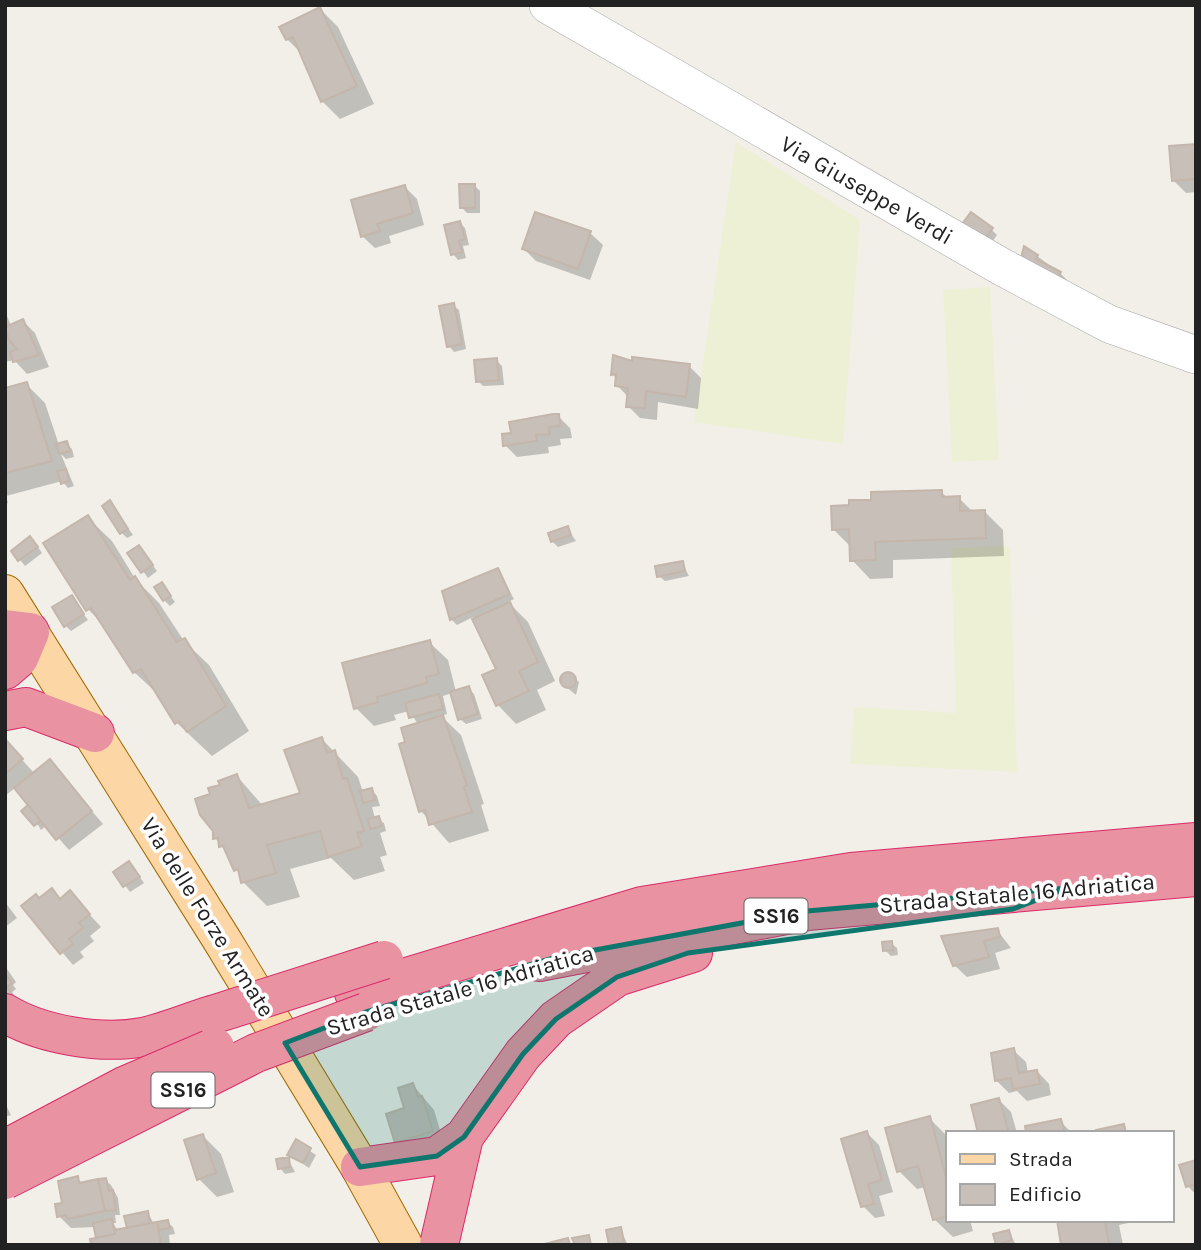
<svg xmlns="http://www.w3.org/2000/svg" width="1201" height="1250" viewBox="0 0 1201 1250" font-family="Karla,sans-serif">
	<style>
		.farmland { fill: #eef0d5 }
		.shadow { fill: #0003 }
		.building { fill: #c7bfb8; stroke: #c4b6ab; stroke-width: 2 }
		.lines { fill: none; stroke-linecap: round; stroke-linejoin: round }
		.minor-casing { stroke: #a9a9a9; stroke-width: 38 }
		.major-casing { stroke: #a06b00; stroke-width: 40 }
		.highway-casing { stroke: #dc2a67; stroke-width: 40 }
		.minor { stroke: #fff; stroke-width: 37 }
		.major { stroke: #fcd6a4; stroke-width: 38 }
		.highway { stroke: #e892a2; stroke-width: 38 }
		.highway-bridge-casing { stroke: #dc2a67; stroke-width: 40; stroke-linecap: butt }
		.highway-bridge { stroke: #e892a2; stroke-width: 38 }
		.marked { fill: #0f766e; fill-opacity: 0.2; stroke: #0f766e; stroke-width: 5; stroke-linejoin: round }
		.labels { text-anchor: middle; stroke-width: 7; stroke-linejoin: round; paint-order: stroke }
		.shield { fill: #fff; stroke: #646464; stroke-width: 2 }
		.shield-label { font-size: 21px; font-weight: bold; fill: #222 }
		.street-label { font-size: 23px; fill: #222; stroke: #fff }
	</style>
	<rect width="100%" height="100%" fill="#f2efe9"/>
	<!-- farmland -->
	<path class="farmland" d="M736 142 860 220 843 444 694 422Z
		M990 287 999 460 952 462 943 290Z
		M1010 546 1017 772 850 764 854 707 956 713 951 548Z"/>
	<!-- shadow -->
	<path class="shadow" d="M320 9 338 27 374 104 340 119 322 101 303 55 287 39Z
		M1196 146V192L1186 193 1174 181Z
		M474 185 480 191V213H467L461 207Z
		M405 187 417 199 424 225 389 236 391 243 375 248 362 236Z
		M460 223 465 228 469 245 463 246 466 258 458 260 453 254Z
		M991 229 997 235 985 252 959 232Z
		M590 233 603 245 590 280 536 261 524 249Z
		M1037 256 1060 273 1072 285 1020 270Z
		M453 305 459 310 466 349 454 352 449 346Z
		M5 311 11 326 23 321 35 333 49 367 27 374 14 360 5 362Z
		M614 358 633 363 689 366 701 378 698 409 658 402 657 420 640 418 628 406V397L617 385V379L613 375Z
		M496 360 502 366 504 385 483 386 478 381Z
		M26 384 45 403 59 445 66 443 72 449 74 457 66 459 61 454 74 486 68 488 62 481 6 496 8 503 5 504V390Z
		M558 416 570 428 572 438 560 439 561 445 548 447 549 453 517 457 505 445 513 434Z
		M941 492 948 498H959L973 512H985L1003 530 1004 556 893 560V578L870 579 852 560 851 547 833 529Z
		M110 503 133 535 127 538 122 533Z
		M87 517 112 541 136 580 159 603 184 641 209 665 249 731 212 756 177 723 160 696 134 672 105 627 88 609Z
		M567 528 576 541 558 547 552 541Z
		M36 544 42 553 25 566 13 551Z
		M130 553H144L157 571 148 578Z
		M682 563 689 576 665 581 659 576Z
		M497 570 514 599 508 602 528 622 555 681 537 690 546 710 516 724 498 705 484 676 498 670 473 617 457 625 451 619Z
		M162 584 175 602 170 606 164 600Z
		M71 597 88 620 71 631 66 626Z
		M429 642 448 660 456 692 468 688 474 694 482 719 466 724 460 719 452 693 443 696 447 714 441 716 461 735 484 804 481 805 489 831 449 843 421 811 407 743 418 724 409 711 394 715 396 720 374 726 356 708Z
		M567 672 579 682 576 695 564 685Z
		M322 739 358 777 363 792 372 790 377 796 380 806 372 807 375 818 384 823 386 831 380 833 387 855 380 857 385 871 354 880 331 858 290 869 300 897 267 906 243 882 229 854 215 838 213 795 237 776 263 806 302 794Z
		M5 741 35 774 50 762 103 824 69 850 47 825 41 830 16 787 5 796Z
		M134 869 144 883 130 892 115 872Z
		M52 890 61 900 70 893 101 927 90 936 94 941 80 952 84 957 73 965 23 906 40 900Z
		M5 902 17 918 5 927Z
		M997 930 1011 948 995 953 1000 969 967 977 954 965Z
		M891 943 897 948 898 955 891 956 885 950Z
		M5 966 16 982 13 985 16 989 11 993 17 1001 5 999Z
		M1013 1050 1026 1062 1028 1073 1037 1071 1049 1084 1051 1095 1027 1101 1017 1091 1009 1093 997 1081Z
		M413 1085 434 1110 444 1143 409 1154 397 1142Z
		M999 1100 1011 1112 1017 1133H980Z
		M5 1103 11 1115 5 1117Z
		M929 1118 947 1136V1220H970L973 1231 953 1237 934 1219 926 1187 917 1189 899 1171Z
		M1060 1121 1072 1133H1028Z
		M867 1133 879 1145 893 1192 879 1196 885 1216 875 1218 863 1206Z
		M203 1136 221 1154 234 1192 217 1197 199 1179Z
		M296 1142 316 1155 309 1168 290 1155Z
		M288 1159 295 1172 285 1174 280 1168Z
		M1196 1162V1191L1193 1192 1188 1186Z
		M77 1178 83 1184 105 1180 111 1185 118 1198 120 1215H115L116 1223H113L118 1231 129 1229 148 1213 154 1224 167 1222 173 1227 175 1234 169 1235 170 1245H93L98 1240 95 1227 71 1228 59 1216Z
		M1059 1220H1142L1119 1225 1123 1245H1066Z
		M620 1229 627 1243 631 1245H611L608 1231Z
		M1009 1232 1016 1245H999L997 1244Z"/>
	<!-- building -->
	<path class="building" d="M320 7 357 86 321 102 293 37 286 40 279 27Z
		M1196 144V179L1172 181 1169 146Z
		M459 184H475V208H460Z
		M405 185 413 213 377 224 380 231 361 237 351 200Z
		M535 212 591 231 578 269 522 249Z
		M971 212 993 228 978 248 956 232Z
		M460 221 465 239 459 241 462 252 451 255 444 225Z
		M1024 246 1038 255 1036 259 1061 272 1053 288 1018 270Z
		M454 303 462 344 447 347 439 306Z
		M23 319 39 355 13 362 10 352 17 349 9 340 5 327Z
		M613 355 632 361V357L690 364 686 397 646 391 645 408 626 407 628 388 615 386 616 374 611 375Z
		M497 358 499 380 476 382 474 360Z
		M27 382 52 461 5 473V388Z
		M553 414H559L560 426 549 427 550 434 536 435 537 441 503 446 502 434 511 433 509 422Z
		M67 441 70 451 59 454 56 444Z
		M66 469 69 481 61 484 57 471Z
		M942 490V497L960 496V511L985 510 986 538 875 542 876 560 850 561 849 529 832 530 831 506 849 505V500H871V492Z
		M110 500 128 529 120 534 102 506Z
		M88 515 130 580 135 576 177 642 185 638 226 706 187 732 179 721 175 724 141 669 133 673 91 608 86 611 43 543Z
		M568 526 571 535 551 542 548 533Z
		M30 536 38 547 18 561 11 551Z
		M139 545 153 565 141 573 127 553Z
		M683 561 685 571 657 577 655 566Z
		M498 568 510 594 450 620 442 591Z
		M162 582 171 596 163 601 154 587Z
		M72 595 84 614 64 627 52 607Z
		M510 602 538 662 519 671 529 691 496 706 482 675 496 669 472 619Z
		M430 640 439 674 426 677 427 683 377 697 378 702 354 709 342 663Z
		M560 680a8 8 0 1 1 16 0a8 8 0 1 1-16 0Z
		M469 686 478 714 458 720 450 692Z
		M439 694 443 709 409 718 405 703Z
		M443 715 467 785 464 787 472 812 429 825 425 810 419 812 399 744 405 742 401 728Z
		M322 737 327 753 335 750 343 779 347 778 364 831 357 833 362 846 328 857 320 831 267 845 276 873 241 883 238 869 234 871 223 846 219 847 218 838 213 839V831L200 815 195 799 210 794 208 788 220 785 218 781 237 774 249 808 300 793 284 750Z
		M5 739 23 759 5 774Z
		M50 759 92 811 56 840 14 788Z
		M372 788 375 800 363 803 360 791Z
		M28 805 41 821 34 826 21 811Z
		M379 816 382 826 370 829 368 819Z
		M129 861 140 877 123 887 113 872Z
		M52 888 60 899 70 890 90 914 79 923 83 928 69 939 73 944 60 954 21 906 36 894 39 898Z
		M998 928 1000 937 984 941 989 957 953 966 941 936Z
		M892 941 893 950 883 951 882 942Z
		M5 974 12 983 7 987 13 995 5 1001Z
		M1014 1048 1019 1073 1037 1070 1040 1084 1013 1089 1011 1078 995 1081 991 1053Z
		M413 1083 418 1097 422 1096 433 1131 395 1143 386 1114 404 1108 398 1088Z
		M999 1098 1009 1133H978L971 1105Z
		M930 1116 947 1181V1216L933 1220 918 1166 897 1172 885 1128Z
		M1061 1119 1065 1133H1026L1025 1126Z
		M1124 1124 1126 1133H1097L1096 1130Z
		M867 1131 882 1180 868 1184 874 1204 861 1207 841 1139Z
		M203 1134 216 1173 197 1180 184 1140Z
		M296 1139 311 1148 303 1163 287 1155Z
		M289 1157 290 1167 278 1169 276 1159Z
		M1196 1160V1184L1186 1187 1179 1165Z
		M78 1176 79 1183 98 1179 105 1211 67 1219 66 1215 57 1217 55 1204 62 1203 58 1181Z
		M106 1178 109 1191 113 1190 116 1210 105 1211 98 1179Z
		M148 1211 150 1223 127 1228 124 1216Z
		M112 1219 115 1234 96 1238 93 1223Z
		M168 1220 170 1228 159 1230 157 1222Z
		M1057 1220H1105L1109 1245H1061Z
		M157 1222 161 1244 91 1245 90 1239 115 1234 114 1230Z
		M621 1227 624 1242 609 1245 606 1230Z
		M1009 1230 1012 1240 996 1245 993 1234Z
		M589 1235 591 1245H575L572 1238Z
		M568 1238 570 1245H544V1244Z"/>
	<g class="lines">
		<defs>
			<path id="minor" d="M548 5 1002 267 1109 324 1196 355"/>
			<path id="major" d="M5 594 222 940 360 1167 403 1245"/>
			<path id="highway" d="M5 629 30 632 19 658 5 670
				M5 711 26 707 95 733
				M539 962 807 911 1196 877
				M354 993 642 906 851 872 1196 842
				M5 1013C41 1035 102 1045 143 1037 166 1032 189 1022 212 1015
				M360 1167 437 1156 464 1137
				M439 1245 464 1137 523 1054 556 1019 617 977 693 953"/>
		</defs>
		<!-- minor casing -->
		<use href="#minor" class="minor-casing"/>
		<!-- major casing -->
		<use href="#major" class="major-casing"/>
		<!-- highway casing -->
		<use href="#highway" class="highway-casing"/>
		<!-- minor -->
		<use href="#minor" class="minor"/>
		<!-- major -->
		<use href="#major" class="major"/>
		<!-- highway -->
		<use href="#highway" class="highway"/>
		<defs>
			<path id="highway-bridge" d="M212 1015 384 960
				M5 1149 124 1086 215 1047
				M5 1180 256 1053 366 1012"/>
		</defs>
		<!-- highway-bridge casing -->
		<use href="#highway-bridge" class="highway-bridge-casing"/>
		<!-- highway-bridge -->
		<use href="#highway-bridge" class="highway-bridge"/>
	</g>
	<!-- marked area -->
	<path class="marked" d="M1068 888 1013 909 688 953 617 977 556 1019 523 1054 464 1137 437 1156 360 1167 285 1043 366 1012 557 957 807 911Z"/>
	<g class="labels">
		<!-- shield labels -->
		<g class="shield">
			<rect x="744.5" y="898.5" width="63" height="35" rx="5"/>
			<rect x="151.5" y="1072.5" width="63" height="35" rx="5"/>
		</g>
		<g class="shield-label">
			<text x="776" y="923">SS16</text>
			<text x="183" y="1097">SS16</text>
		</g>
		<!-- street labels -->
		<g class="street-label">
			<text transform="translate(867 190) rotate(30)" y="8">Via Giuseppe Verdi</text>
			<text transform="translate(1017 893) rotate(-5)" y="8">Strada Statale 16 Adriatica</text>
			<text transform="translate(208 917) rotate(58)" y="8">Via delle Forze Armate</text>
			<text transform="translate(460 990) rotate(-16)" y="8">Strada Statale 16 Adriatica</text>
		</g>
	</g>
	<!-- border -->
	<rect width="1201" height="1250" fill="none" stroke="#222222" stroke-width="14"/>
	<!-- legend -->
	<rect x="946" y="1131" width="228" height="91" fill="#ffffff" stroke="#a7a7a7" stroke-width="2"/>
	<rect x="960" y="1154" width="35" height="10" fill="#fcd6a4" stroke="#a7a7a7" stroke-width="2"/>
	<text x="1009" y="1166" font-size="21" fill="#222222">Strada</text>
	<rect x="960" y="1184" width="35" height="21" fill="#c7bfb8" stroke="#a7a7a7" stroke-width="2"/>
	<text x="1009" y="1201" font-size="21" fill="#222222">Edificio</text>
</svg>
